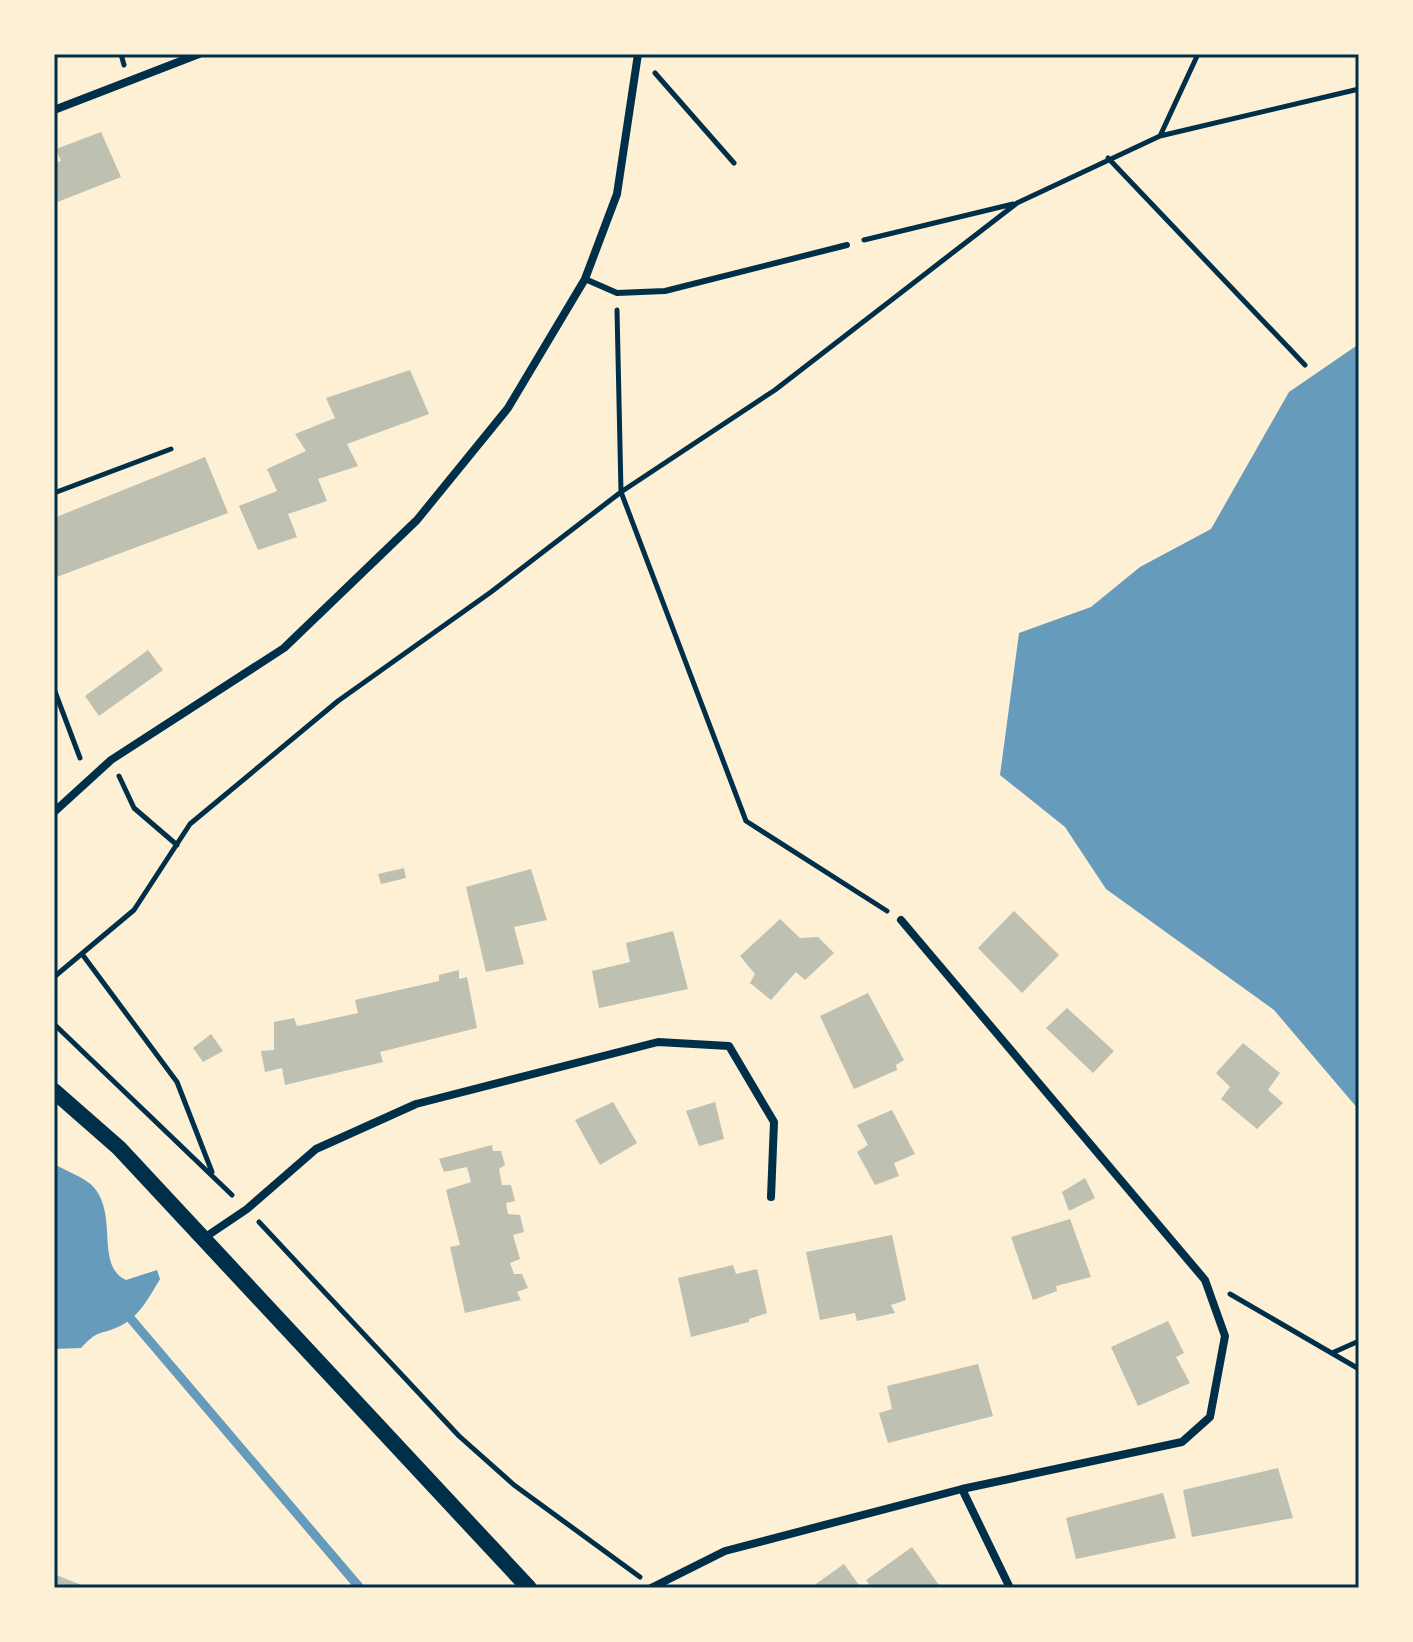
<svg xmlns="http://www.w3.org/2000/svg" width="1413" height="1642" viewBox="0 0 1413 1642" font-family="Jost,sans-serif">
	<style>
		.water { fill: #669bbc }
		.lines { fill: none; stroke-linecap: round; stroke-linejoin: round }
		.stream { stroke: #669bbc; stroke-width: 9 }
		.building { fill: #bec0b2 }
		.path { stroke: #003049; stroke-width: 5 }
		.service { stroke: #003049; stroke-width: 6 }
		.minor { stroke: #003049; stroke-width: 8 }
		.secondary { stroke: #003049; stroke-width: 16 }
		.neatline { fill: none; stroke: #003049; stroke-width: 3 }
	</style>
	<rect width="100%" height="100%" fill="#fdf0d5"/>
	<!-- water -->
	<path class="water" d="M1359 344V1110L1274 1010 1106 889 1065 827 1000 775 1019 633 1091 607 1140 567 1211 529 1289 392Z
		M54 1164C66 1171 89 1179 96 1190 117 1219 96 1266 126 1280L157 1270 160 1279C150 1296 138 1319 118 1327 97 1336 99 1329 81 1348L54 1349Z"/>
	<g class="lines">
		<!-- stream -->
		<path class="stream" d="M131 1319 360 1588"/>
	</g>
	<!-- building -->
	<path class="building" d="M101 132 121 177 55 203 54 163 61 161 56 149Z
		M410 370 429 414 347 444 358 466 318 479 327 501 288 514 297 537 258 550 239 506 277 491 267 469 306 451 295 434 335 418 326 398Z
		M205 457 228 513 54 578V518Z
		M148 650 163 670 99 716 85 696Z
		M404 868 406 878 381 884 378 874Z
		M531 869 547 920 514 927 524 964 486 972 466 887Z
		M1014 911 1059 955 1022 993 978 948Z
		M780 919 800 938 818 937 834 953 805 980 796 972 771 1000 750 983 755 974 740 956Z
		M673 931 688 989 599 1008 592 971 630 962 626 943Z
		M459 970V979L467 977 477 1028 380 1052 383 1062 285 1085 282 1068 265 1072 261 1051 274 1050V1022L294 1018 297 1026 308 1024 358 1013 355 1000 439 981V975Z
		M868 993 904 1060 896 1065 897 1070 854 1089 820 1016Z
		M1067 1008 1114 1051 1093 1073 1046 1028Z
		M211 1034 223 1051 203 1062 193 1048Z
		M1243 1043 1280 1073 1268 1090 1283 1103 1257 1129 1221 1099 1230 1087 1216 1073Z
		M613 1102 637 1143 600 1165 575 1120Z
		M715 1102 724 1139 699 1146 686 1111Z
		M892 1110 915 1154 894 1163 899 1176 875 1185 857 1152 868 1145 857 1125Z
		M492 1145 493 1151H501L505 1165 499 1169 502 1185H511L515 1201 506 1203 508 1214 520 1215 524 1232 513 1235 520 1259 510 1263 514 1274H522L528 1288 517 1292 521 1300 465 1313 450 1247 460 1245 446 1190 471 1182 467 1167 444 1172 439 1159Z
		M1085 1178 1095 1198 1069 1211 1062 1192Z
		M1070 1219 1091 1277 1056 1286 1057 1291 1033 1300 1011 1237Z
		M892 1235 906 1300 891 1305 895 1313 857 1321 855 1313 820 1320 806 1252Z
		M733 1265 736 1274 757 1269 767 1313 749 1319V1322L691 1337 678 1278Z
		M1168 1321 1184 1353 1176 1357 1190 1383 1138 1406 1111 1347Z
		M978 1364 993 1416 888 1443 879 1413 892 1409 887 1386Z
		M1278 1468 1293 1518 1192 1537 1183 1490Z
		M1163 1493 1176 1538 1076 1559 1066 1518Z
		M912 1547 941 1588H872L866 1580Z
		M844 1564 861 1588H815L813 1586Z
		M54 1574 84 1586 83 1588H54Z"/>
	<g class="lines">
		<!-- path -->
		<path class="path" d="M121 54 124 65
			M655 73 734 163
			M1160 136 1198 54
			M1108 158 1305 365
			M864 240 1013 204
			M617 310 621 492 746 821 887 911
			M54 493 171 449
			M54 689 80 758
			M119 776 134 808 177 845
			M82 954 177 1082 212 1172
			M54 977 134 910 190 824 338 701 491 592 621 492 775 390 1017 203 1160 136 1359 89
			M54 1024 232 1195
			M259 1222 459 1436 514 1485 640 1577
			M1230 1294 1359 1369
			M1332 1353 1359 1341"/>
		<!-- service -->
		<path class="service" d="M585 279 617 293 665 291 847 245"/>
		<!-- minor -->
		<path class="minor" d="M54 110 199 54
			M54 812 111 760 284 648 417 520 508 408 585 279 617 194 638 54
			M204 1238 247 1209 316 1149 416 1104 658 1042 729 1046 774 1122 771 1197
			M962 1489 1010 1588
			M651 1588 725 1551 962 1489 1182 1442 1210 1417 1225 1336 1205 1280 901 920"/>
		<!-- secondary -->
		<path class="secondary" d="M54 1091 119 1148 529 1588"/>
	</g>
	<!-- border -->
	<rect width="1413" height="1642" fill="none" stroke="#fdf0d5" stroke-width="112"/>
	<rect x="56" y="56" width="1301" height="1530" class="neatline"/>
</svg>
